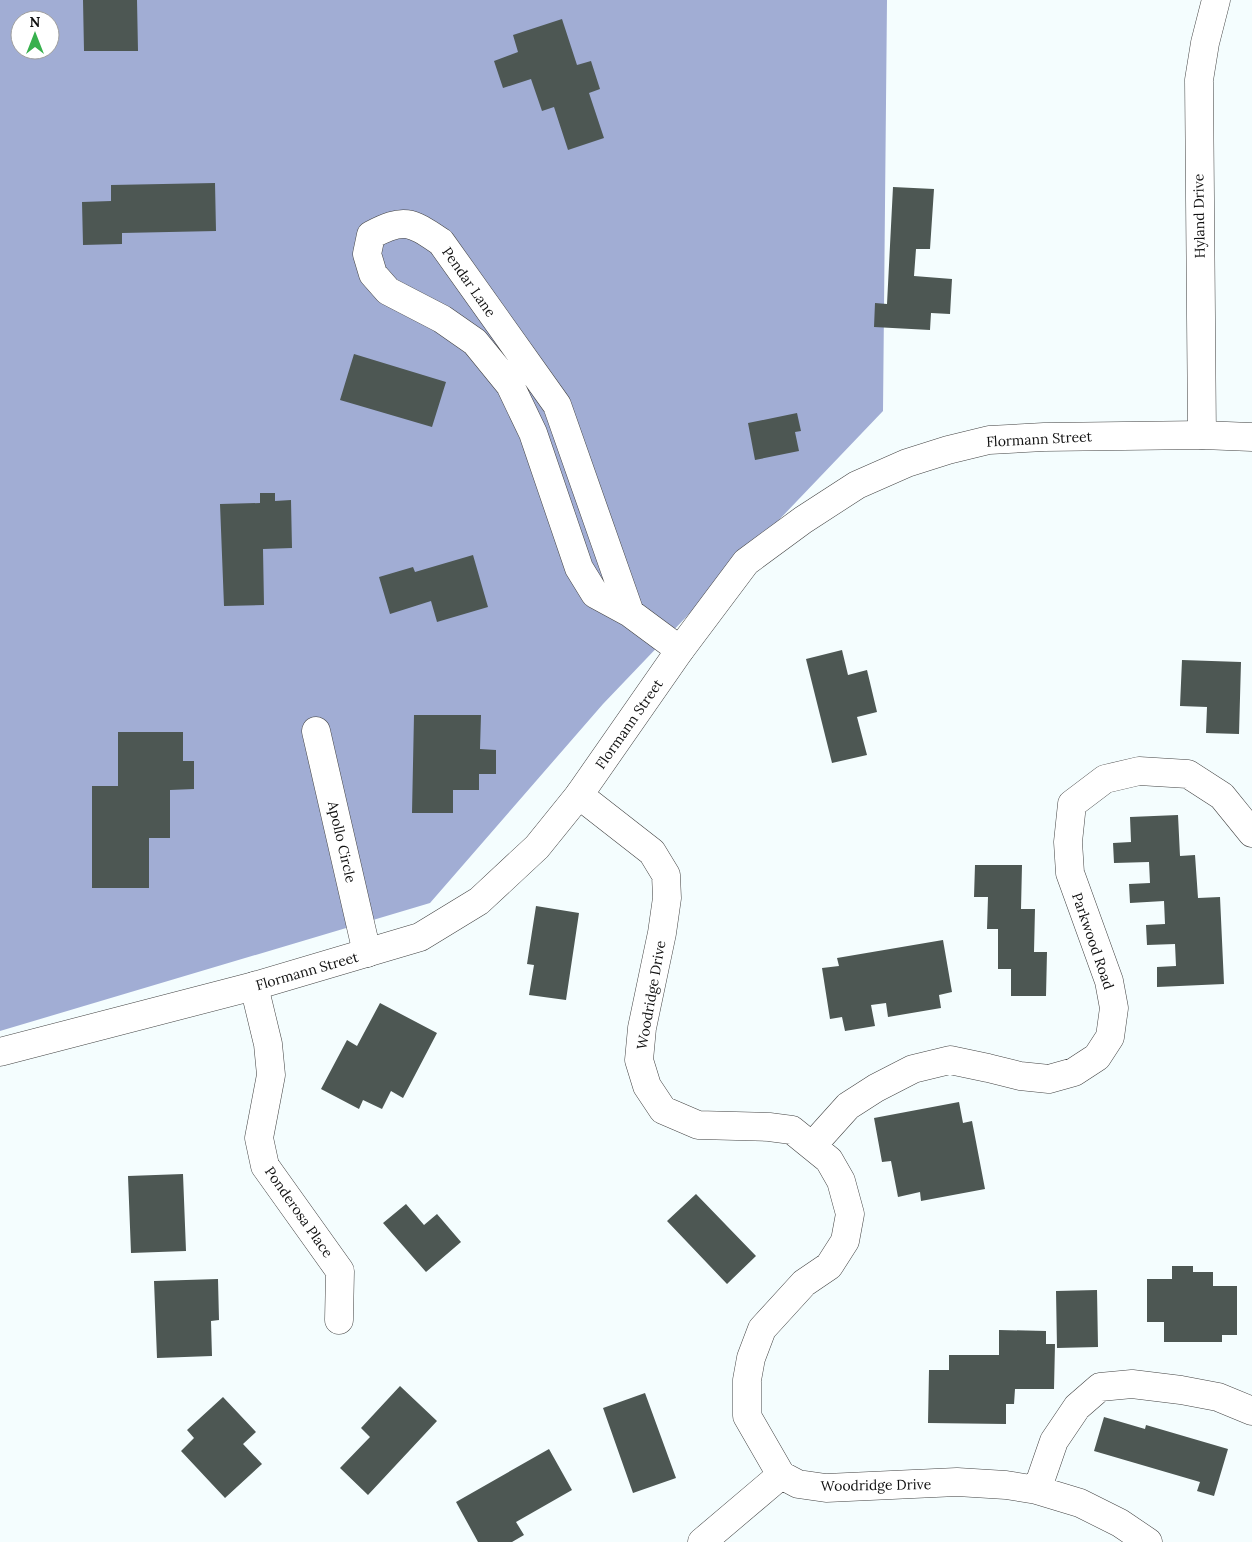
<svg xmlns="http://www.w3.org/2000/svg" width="1252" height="1542" viewBox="0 0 1252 1542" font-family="Lora,serif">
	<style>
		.forest { fill: #a1add4; fill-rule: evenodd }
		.building { fill: #4d5753 }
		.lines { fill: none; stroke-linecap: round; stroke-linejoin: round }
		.minor-casing { stroke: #434343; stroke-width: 29 }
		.tertiary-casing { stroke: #434343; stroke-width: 29 }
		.minor { stroke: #fff; stroke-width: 28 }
		.tertiary { stroke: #fff; stroke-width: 28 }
		.labels { text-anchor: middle; stroke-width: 5; stroke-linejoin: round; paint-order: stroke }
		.street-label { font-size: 14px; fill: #101010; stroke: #fff }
	</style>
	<rect width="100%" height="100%" fill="#f4fdfe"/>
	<!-- forest -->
	<path class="forest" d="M0 0H887L883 411 603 704 430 903 0 1031ZM20 20H50V50H20Z"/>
	<!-- building -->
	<path class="building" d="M83 0H137L138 51H84Z
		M562 19 577 65 591 61 600 89 589 93 604 138 568 150 554 107 542 111 531 79 503 88 494 61 518 52 513 35Z
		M215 183 216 231 122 233V244L83 245 82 202 111 201V185Z
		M893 187 934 189 930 249H916L914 276 952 279 950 314 931 313 930 330 874 327 875 303 887 304Z
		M354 354 446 382 432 427 340 400Z
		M797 413 801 431 795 432 799 451 755 460 748 423Z
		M260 493H275V501L291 500 292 548 263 549 264 605 224 606 220 504 260 503Z
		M473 555 488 607 437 622 431 601 390 614 379 577 413 567 415 572Z
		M842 650 848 675 867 670 877 712 857 717 867 755 832 763 806 659Z
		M1182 660 1241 662 1239 734 1206 733 1207 707 1180 706Z
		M414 715H481L480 749 496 750V774H479V790H453V813H412Z
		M118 732H183V761H194V789L170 790V838H149V888H92V786H118Z
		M1178 815 1180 856 1195 855 1198 898 1220 897 1224 984 1157 987V967L1176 966 1175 944 1147 945 1146 925 1165 924 1164 901 1130 903 1129 884 1150 883 1149 862 1114 863 1113 843 1131 842 1130 817Z
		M975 865H1022L1021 909H1035L1034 952H1047L1046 996H1011V969H998V929H987L988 897H974Z
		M536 906 579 913 566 1000 529 995 534 965 527 964Z
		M943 940 952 992 939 995 941 1008 888 1017 886 1003 871 1005 875 1026 845 1031 842 1017 830 1019 822 968 839 966 837 958Z
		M380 1003 437 1033 403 1098 391 1091 382 1109 363 1100 359 1109 321 1089 347 1040 357 1046Z
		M959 1102 963 1123 972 1121 985 1189 921 1201 920 1192 898 1197 891 1161 882 1162 874 1118Z
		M183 1174 186 1251 131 1253 128 1176Z
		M696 1194 756 1256 727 1284 667 1221Z
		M406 1204 424 1225 437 1214 461 1242 426 1272 383 1223Z
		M1172 1266H1193V1272H1213V1286H1237V1335H1222V1342H1164V1322H1147V1279H1172Z
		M218 1279 219 1320 211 1321 212 1356 157 1358 154 1281Z
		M1097 1290 1098 1347 1057 1348 1056 1291Z
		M999 1330 1046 1331V1344H1055L1054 1389H1015L1014 1404H1006V1424L928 1423 929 1370H949V1355H999Z
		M400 1386 437 1421 368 1495 340 1468 370 1437 361 1428Z
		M645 1393 676 1478 633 1493 603 1408Z
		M223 1397 256 1432 243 1444 262 1464 225 1498 181 1451 194 1438 187 1430Z
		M1104 1417 1145 1429 1146 1425 1228 1449 1214 1496 1197 1491 1200 1482 1094 1451Z
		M549 1449 572 1490 516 1522 524 1535 512 1542H478L456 1502Z"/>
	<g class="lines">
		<defs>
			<path id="minor" d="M1202 435 1199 80 1205 43 1216 0
				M630 613 557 405 441 242C411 222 405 217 371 235L367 254 373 274 388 291 442 319 475 342 510 385 533 433 579 568 595 594 630 613 680 650
				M316 731 367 953
				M579 795 652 852 666 875 667 898 662 933 642 1028 639 1060 647 1086 663 1110 698 1125 769 1127 792 1130 829 1160 841 1181 850 1214 845 1241 829 1266 804 1283 762 1329 751 1358 747 1380V1416L781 1475 798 1484 826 1488 957 1482 1006 1485 1037 1490 1080 1503 1120 1523 1148 1542
				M254 986 268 1044 271 1075 259 1138 265 1166 340 1271 339 1320
				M812 1146 848 1106 876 1088 913 1069 950 1060 988 1068 1020 1076 1049 1079 1074 1072 1097 1057 1110 1037 1114 1008 1109 981 1070 873 1068 842 1072 804 1105 779 1139 771 1188 774 1222 796 1252 833
				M1037 1490 1054 1441 1077 1407 1100 1387 1132 1384 1181 1390 1218 1397 1252 1411
				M702 1542 781 1475"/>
			<path id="tertiary" d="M0 1052 254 986 420 937 479 901 537 847 579 795 680 650 746 562 803 520 857 485 907 463 948 450 989 440 1044 437 1202 435 1252 437"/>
		</defs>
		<!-- minor casing -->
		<use href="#minor" class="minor-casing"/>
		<!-- tertiary casing -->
		<use href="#tertiary" class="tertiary-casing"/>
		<!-- minor -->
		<use href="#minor" class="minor"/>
		<!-- tertiary -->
		<use href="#tertiary" class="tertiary"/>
	</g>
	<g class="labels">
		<!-- street labels -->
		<g class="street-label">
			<text transform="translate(1199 216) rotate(-91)" y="5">Hyland Drive</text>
			<text transform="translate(469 282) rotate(55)" y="5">Pendar Lane</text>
			<text transform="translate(1039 439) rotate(-3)" y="5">Flormann Street</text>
			<text transform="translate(629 724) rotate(-55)" y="5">Flormann Street</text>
			<text transform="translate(342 842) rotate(77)" y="5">Apollo Circle</text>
			<text transform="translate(1093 941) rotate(71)" y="5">Parkwood Road</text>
			<text transform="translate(307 971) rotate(-16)" y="5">Flormann Street</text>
			<text transform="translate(651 995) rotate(-80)" y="5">Woodridge Drive</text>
			<text transform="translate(299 1212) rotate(55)" y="5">Ponderosa Place</text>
			<text transform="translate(876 1485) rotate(-1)" y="5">Woodridge Drive</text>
		</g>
	</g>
	<!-- north arrow -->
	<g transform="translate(35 35)"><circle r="24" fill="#ffffff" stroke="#9f9f9f"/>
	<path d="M0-4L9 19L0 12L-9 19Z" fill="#37b04d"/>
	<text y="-8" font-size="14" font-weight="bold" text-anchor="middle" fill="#101010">N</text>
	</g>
</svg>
